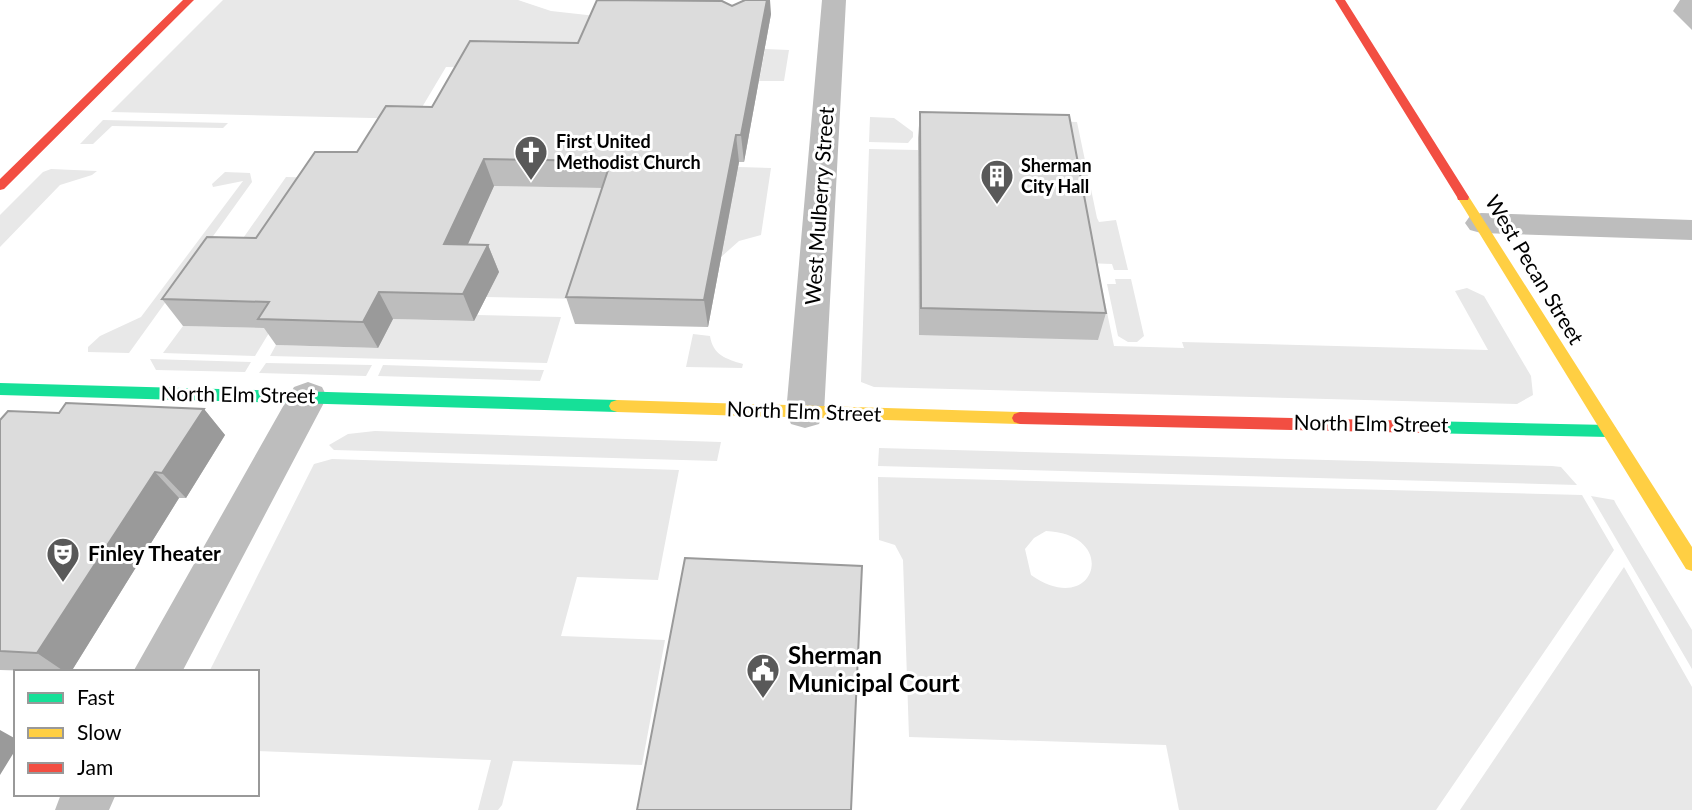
<svg xmlns="http://www.w3.org/2000/svg" width="1692" height="810" viewBox="0 0 1692 810" font-family="Lato,sans-serif">
	<style>
		.green { fill: #e8e8e8; fill-rule: evenodd }
		.lines { fill: none; stroke-linecap: round; stroke-linejoin: round }
		.street { fill: #bdbdbd; fill-rule: evenodd }
		.fast { fill: #16e098; fill-rule: evenodd }
		.slow { fill: #ffcf43; fill-rule: evenodd }
		.jam { fill: #f24e42; fill-rule: evenodd }
		.wall { fill: #bdbdbd }
		.shaded-wall { fill: #9a9a9a }
		.building { fill: #dcdcdc; stroke: #9a9a9a; stroke-width: 2 }
		.labels { text-anchor: middle; stroke-width: 6; stroke-linejoin: round; paint-order: stroke }
		.far-poi-label { font-size: 18px; font-weight: bold; fill: #000; stroke: #fff; text-anchor: start }
		.street-label { font-size: 21px; fill: #000; stroke: #fff }
		.poi-label { font-size: 21px; font-weight: bold; fill: #000; stroke: #fff; text-anchor: start }
		.near-poi-label { font-size: 24px; font-weight: bold; fill: #000; stroke: #fff; text-anchor: start }
	</style>
	<rect width="100%" height="100%" fill="#fff"/>
	<!-- green -->
	<path class="green" d="M223 0H518L551 11 605 17 584 69 446 67 415 119 111 112Z
		M765 49 789 50 784 81H759Z
		M870 117 894 118 913 132V137L908 143 869 142Z
		M103 120 228 123 223 128 112 126 93 144H80Z
		M1043 121 1077 122 1097 218 1099 222 1116 220 1128 270H1114L1112 264 1085 263Z
		M869 149 918 150 1089 283H1101L1114 346 1184 348 1182 342 1488 350 1455 291 1467 288 1484 296 1531 376 1533 395 1517 404 874 387 861 382Z
		M738 167 771 168 761 235 739 241 721 257Z
		M51 169 97 171 92 175 60 185 0 247V215L43 172Z
		M225 172 250 173 252 182 129 353 88 352V347L100 336 141 317 243 181 213 187 212 184Z
		M286 177 329 178 225 264Z
		M494 186 618 188 583 299 486 297 455 271Z
		M1115 279H1131L1144 336 1137 342H1128L1118 336 1107 284H1116Z
		M477 315 561 317 547 363 270 356 276 345 378 348 393 319 474 321Z
		M183 326 272 328 255 356 163 353Z
		M693 334 710 336C713 355 726 359 743 364L742 368 686 367Z
		M150 359 251 362 245 372 156 370Z
		M266 363 372 365 366 376 259 373Z
		M383 365 543 370H544L540 381 378 376Z
		M375 431 721 442 717 461 334 450 329 445 348 434Z
		M879 448 1552 466 1561 467 1577 485 878 466Z
		M332 459 679 470 658 580 577 577 561 636 665 640 642 765 513 761 502 805 498 810H478L491 760 257 751V672H209L314 464Z
		M878 477 1582 495 1614 550 1436 810H1179L1166 745 909 737 903 560 895 545 879 540ZM1046 531C1121 534 1095 620 1031 575L1025 549 1034 538Z
		M1591 496 1614 500 1616 504 1692 630V669Z
		M1624 567 1692 687V810H1460Z"/>
	<g class="lines">
		<!-- street -->
		<path class="street" d="M822 0H846L824 413 819 424 805 428 791 424 786 413Z
			M1481 213 1692 220V240L1481 233 1470 230 1465 223 1470 216Z
			M308 382 322 387 327 397 182 672H133L294 387Z
			M61 794H116L109 810H55Z"/>
		<!-- fast -->
		<path class="fast" d="M0 383 617 400 623 402 625 406 623 410 617 412 0 395Z
			M1424 421 1609 425 1615 427 1617 431 1615 435 1609 437 1424 433 1418 431 1416 427 1418 423Z"/>
		<!-- slow -->
		<path class="slow" d="M1463 193 1469 197 1692 547V571L1686 569 1457 197Z
			M617 400 1020 412 1026 414 1028 418 1026 422 1020 424 617 412 611 410 609 406 611 402Z"/>
		<!-- jam -->
		<path class="jam" d="M183 0H194L4 189 0 190V179Z
			M1335 0H1345L1469 197 1468 200H1458L1457 197Z
			M1020 412 1424 421 1430 423 1432 427 1430 431 1424 433 1020 424 1014 422 1012 418 1014 414Z"/>
	</g>
	<!-- wall -->
	<path class="wall" d="M1680 0H1692V30L1673 11Z
		M732 6 771 14 744 162H739L708 327 575 324 566 297 603 188 494 186 467 245H488L499 272 474 321 393 319 378 348 276 345 264 328 183 326 162 299 256 238 357 152 432 107 578 43Z
		M920 112 1106 313 1098 340 919 335 918 138Z
		M204 409 225 435 186 498H179L71 672 0 670V420L59 413Z"/>
	<!-- shaded-wall -->
	<path class="shaded-wall" d="M767 0H770L771 14 744 162 741 135Z
		M736 135 739 162 708 327 704 300Z
		M484 159 494 186 456 271 444 244Z
		M488 245 499 272 474 321 463 294Z
		M379 292 393 319 378 348 363 322Z
		M204 409 225 435 186 498 162 473Z
		M155 472 179 498 71 672H65L37 653Z
		M0 730 16 739V749L0 775Z"/>
	<!-- building -->
	<path class="building" d="M597 0 722 1 732 6 745 0H767L741 135H736L704 300 566 297 611 161 484 159 444 244 488 245 463 294 379 292 363 322 258 319 269 302 162 299 207 237 256 238 315 152H357L386 106 432 107 470 41 578 43Z
		M920 112 1069 115 1106 313 921 308Z
		M66 403 204 409 162 473 155 472 37 653 0 651V420L8 411 59 413Z
		M685 558 862 566 851 810H637Z"/>
	<!-- icons -->
	<defs>
		<symbol id="church-pin" viewBox="-11 -11 22 30"><path d="M0 17L-7.5 6A9.5 9.5 0 1 1 7.5 6Z" fill="#595959" stroke="#fff"/><path d="M-1.2-6h2.4v3.5h3.3v2.4h-3.3V6h-2.4V-.1h-3.3v-2.4h3.3Z" fill="#fff"/></symbol>
		<symbol id="building-pin" viewBox="-11 -11 22 30"><path d="M0 17L-7.5 6A9.5 9.5 0 1 1 7.5 6Z" fill="#595959" stroke="#fff"/><path d="M-4-6H4V6H1V3H-1V6H-4ZM-2.5-4.3h1.7v1.8h-1.7ZM.8-4.3h1.7v1.8H.8ZM-2.5-1h1.7V.8h-1.7ZM.8-1h1.7V.8H.8Z" fill="#fff"/></symbol>
		<symbol id="theatre-pin" viewBox="-11 -11 22 30"><path d="M0 17L-7.5 6A9.5 9.5 0 1 1 7.5 6Z" fill="#595959" stroke="#fff"/><path d="M-5-5.5Q0-4 5-5.5V0Q5 5 0 6Q-5 5-5 0ZM-3.3-2.5H-1v1.5H-3.3ZM1-2.5H3.3v1.5H1ZM-2.8 1Q0 5.5 2.8 1Z" fill="#fff"/></symbol>
		<symbol id="civic-pin" viewBox="-11 -11 22 30"><path d="M0 17L-7.5 6A9.5 9.5 0 1 1 7.5 6Z" fill="#595959" stroke="#fff"/><path d="M-.6-6.5H3V-4.5H.6V-3L4-1V1h2V6H-6V1h2V-1L-.6-3ZM-1.2 2.5V6h2.4V2.5Z" fill="#fff"/></symbol>
	</defs>
	<g fill-rule="evenodd">
		<use href="#church-pin" x="512" y="133" width="38" height="52"/>
		<use href="#building-pin" x="978" y="157" width="38" height="52"/>
		<use href="#theatre-pin" x="44" y="535" width="38" height="52"/>
		<use href="#civic-pin" x="744" y="651" width="38" height="52"/>
	</g>
	<g class="labels">
		<!-- far-poi labels -->
		<g class="far-poi-label">
			<text x="556" y="148">First United<tspan x="556" dy="21">Methodist Church</tspan></text>
			<text x="1021" y="172">Sherman<tspan x="1021" dy="21">City Hall</tspan></text>
		</g>
		<!-- street labels -->
		<g class="street-label">
			<text transform="translate(820 206) rotate(-86)" y="7">West Mulberry Street</text>
			<text transform="translate(1534 270) rotate(59)" y="7">West Pecan Street</text>
			<text transform="translate(238 395) rotate(1)" y="7">North Elm Street</text>
			<text transform="translate(804 412) rotate(2)" y="7">North Elm Street</text>
			<text transform="translate(1371 424) rotate(1)" y="7">North Elm Street</text>
		</g>
		<!-- poi labels -->
		<g class="poi-label">
			<text x="88" y="561">Finley Theater</text>
		</g>
		<!-- near-poi labels -->
		<g class="near-poi-label">
			<text x="788" y="664">Sherman<tspan x="788" dy="28">Municipal Court</tspan></text>
		</g>
	</g>
	<!-- legend -->
	<rect x="14" y="670" width="245" height="126" fill="#ffffff" stroke="#999999" stroke-width="2"/>
	<rect x="28" y="693" width="35" height="10" fill="#16e098" stroke="#999999" stroke-width="2"/>
	<text x="77" y="705" font-size="21" fill="#000000">Fast</text>
	<rect x="28" y="728" width="35" height="10" fill="#ffcf43" stroke="#999999" stroke-width="2"/>
	<text x="77" y="740" font-size="21" fill="#000000">Slow</text>
	<rect x="28" y="763" width="35" height="10" fill="#f24e42" stroke="#999999" stroke-width="2"/>
	<text x="77" y="775" font-size="21" fill="#000000">Jam</text>
</svg>
